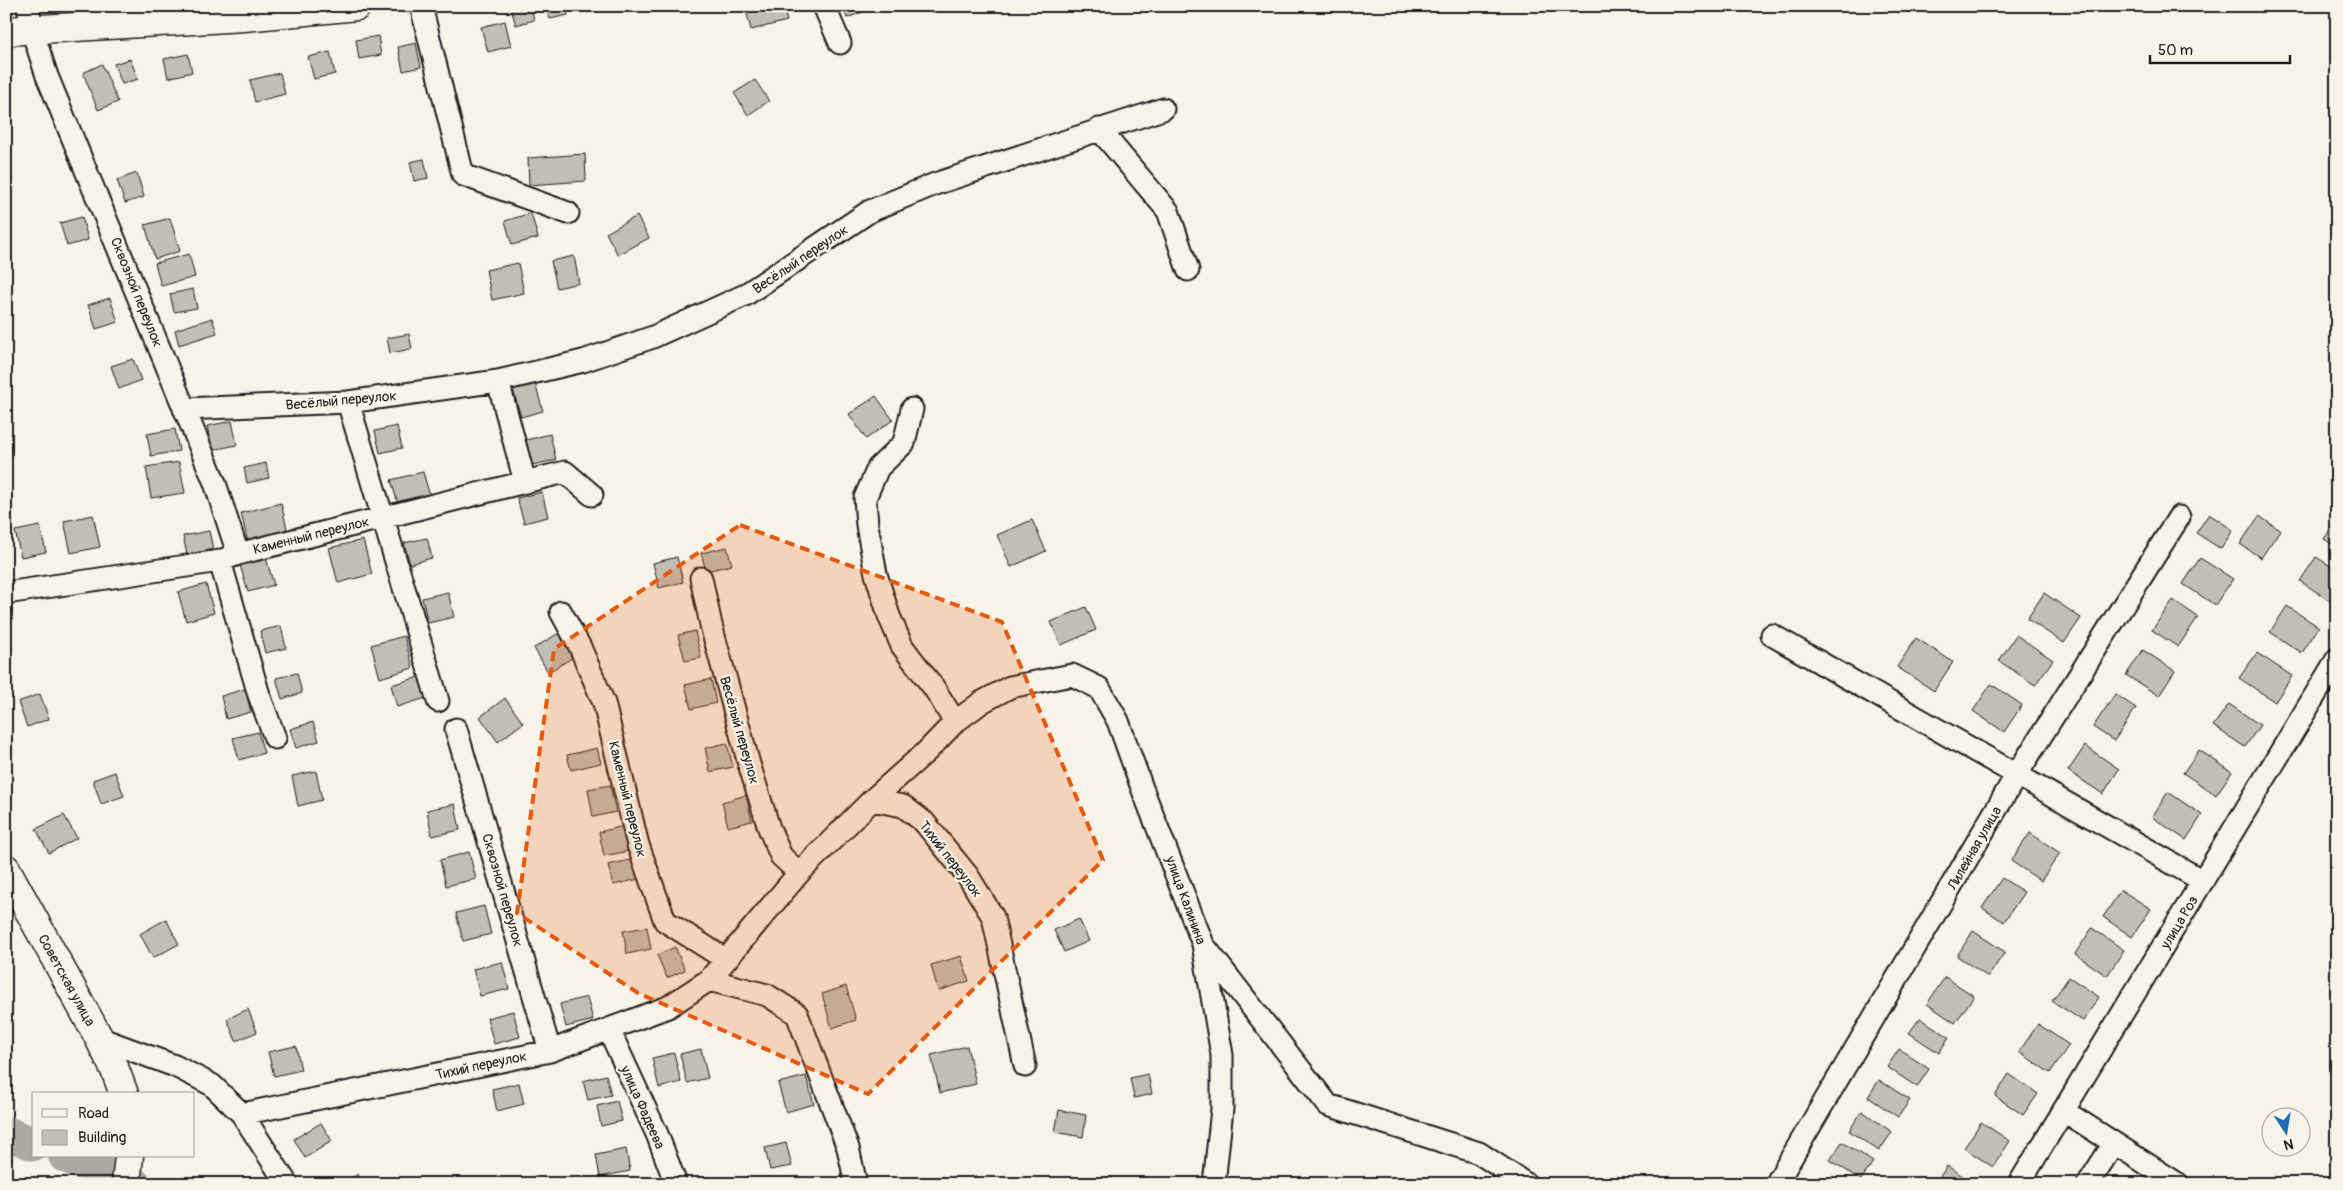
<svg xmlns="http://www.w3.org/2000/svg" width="2343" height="1190" viewBox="0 0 2343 1190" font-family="Pangolin,sans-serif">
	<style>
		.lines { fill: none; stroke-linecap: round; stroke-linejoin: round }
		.river { stroke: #aca9a2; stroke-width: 34 }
		.building { fill: #c0beb5; stroke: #1c1c1c }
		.minor-casing { stroke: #1c1c1c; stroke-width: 25 }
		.major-casing { stroke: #1c1c1c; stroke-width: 31 }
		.minor { stroke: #f7f3e8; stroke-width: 21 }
		.major { stroke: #f7f3e8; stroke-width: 28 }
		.marked { fill: #e8590c; fill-opacity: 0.2; stroke: #e8590c; stroke-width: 4; stroke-dasharray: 10 6; stroke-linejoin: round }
		.labels { text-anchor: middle; stroke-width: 4.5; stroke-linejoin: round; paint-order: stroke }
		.street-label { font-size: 14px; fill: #1c1c1c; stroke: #f7f3e8 }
	</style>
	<rect width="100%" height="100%" fill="#f7f3e8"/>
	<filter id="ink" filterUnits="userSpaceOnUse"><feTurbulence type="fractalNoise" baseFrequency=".02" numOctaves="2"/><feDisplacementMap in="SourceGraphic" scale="10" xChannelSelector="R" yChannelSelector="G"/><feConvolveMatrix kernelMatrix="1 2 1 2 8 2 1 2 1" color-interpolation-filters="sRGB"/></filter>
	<g filter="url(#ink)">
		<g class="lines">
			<!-- river -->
			<path class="river" d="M6 1133 34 1144
				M65 1156 134 1184"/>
		</g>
		<!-- building -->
		<path class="building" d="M510 6H531L534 20 516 25Z
			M546 6H566L568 15 550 19Z
			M745 6H783L787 21 751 30Z
			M843 6H873V8L847 18Z
			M505 21 511 46 488 52 481 27Z
			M378 36 381 55 359 59 356 40Z
			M416 43 421 67 403 71 398 47Z
			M330 52 335 74 314 79 308 57Z
			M188 54 192 72 168 78 164 59Z
			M130 59 138 79 122 84 114 64Z
			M102 64 118 102 98 110 83 73Z
			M280 73 285 94 255 102 250 80Z
			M755 80 769 101 748 115 734 93Z
			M585 154 586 181 529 185 528 158Z
			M424 159 428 178 414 181 410 162Z
			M137 173 144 197 125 203 117 180Z
			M531 213 538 238 512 245 505 221Z
			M637 216 649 238 618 255 606 233Z
			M82 217 88 240 67 246 60 223Z
			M170 218 180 251 155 259 145 225Z
			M189 254 195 277 161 286 155 263Z
			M574 256 579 283 557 288 551 261Z
			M518 263 524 293 492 300 486 270Z
			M193 289 197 308 174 312 170 294Z
			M110 298 118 322 96 329 88 305Z
			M212 318 217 333 179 345 175 330Z
			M409 334 412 349 390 353 387 338Z
			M133 359 141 380 119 389 111 366Z
			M534 380 543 411 521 417 512 386Z
			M876 396 893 420 866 439 849 414Z
			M232 421 237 445 212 450 207 426Z
			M397 426 402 448 380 453 375 431Z
			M175 429 179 451 151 456 147 434Z
			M550 434 556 460 532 465 526 440Z
			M179 462 185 493 151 498 146 467Z
			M266 463 269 478 247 483 244 468Z
			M423 472 430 496 398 504 391 480Z
			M542 492 548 517 524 523 517 498Z
			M281 503 288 533 248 543 241 513Z
			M2209 514 2233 530 2221 549 2196 533Z
			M93 515 100 547 71 553 64 521Z
			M2259 516 2280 530 2261 558 2240 544Z
			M1032 520 1046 551 1011 567 997 535Z
			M2337 520V547L2324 539Z
			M40 526 46 552 21 557 15 531Z
			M209 531 213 549 187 555 183 536Z
			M427 538 432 558 410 564 404 543Z
			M363 540 372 574 338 583 329 548Z
			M727 547 732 565 706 571 701 553Z
			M677 557 683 582 659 588 653 563Z
			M2316 557 2337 570V598L2333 603 2300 581Z
			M266 558 274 585 248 592 240 565Z
			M2200 558 2233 579 2215 605 2183 584Z
			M206 584 214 613 186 621 178 592Z
			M448 592 454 617 428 623 422 598Z
			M2044 593 2081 618 2064 643 2027 619Z
			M2173 600 2198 617 2178 647 2152 630Z
			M2287 606 2319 627 2302 653 2270 632Z
			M1086 607 1096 630 1061 645 1051 622Z
			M281 626 286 648 265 653 260 631Z
			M695 631 701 658 685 661 678 635Z
			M559 633 574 657 548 672 534 648Z
			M2016 635 2053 660 2035 685 1999 661Z
			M404 636 413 668 380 678 371 645Z
			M1916 638 1953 662 1934 691 1897 667Z
			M2143 650 2175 671 2159 696 2126 675Z
			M2257 653 2292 676 2275 702 2239 678Z
			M297 673 302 693 282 699 276 678Z
			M419 677 426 698 397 707 391 685Z
			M711 679 716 703 691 709 685 685Z
			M1991 684 2022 705 2004 732 1973 711Z
			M245 689 251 712 226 719 221 696Z
			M40 694 49 719 27 727 18 702Z
			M2115 694 2136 708 2114 741 2093 727Z
			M505 698 523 723 498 742 480 717Z
			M2229 704 2260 725 2245 747 2213 726Z
			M313 722 319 741 296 748 290 729Z
			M258 732 264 753 239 760 233 738Z
			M727 743 733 767 710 772 705 748Z
			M2085 746 2119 769 2103 794 2068 771Z
			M597 748 601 763 571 770 567 755Z
			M2199 750 2232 772 2216 795 2183 773Z
			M316 771 322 800 298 806 292 776Z
			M115 772 124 796 101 804 93 780Z
			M610 785 616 812 593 817 588 789Z
			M2168 792 2202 815 2186 840 2152 817Z
			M746 795 752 821 728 827 722 802Z
			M455 804 460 830 432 836 427 810Z
			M64 815 77 838 49 853 36 829Z
			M624 826 629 851 604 856 599 832Z
			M2030 833 2060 853 2041 881 2011 861Z
			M469 852 476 879 446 886 440 860Z
			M634 859 639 879 613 885 608 865Z
			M2002 878 2024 892 2004 922 1982 908Z
			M2121 890 2151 909 2132 937 2103 917Z
			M484 906 491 934 463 941 456 913Z
			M166 919 179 944 153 958 140 934Z
			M1079 919 1089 941 1064 952 1054 930Z
			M647 927 651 949 627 954 623 931Z
			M2092 928 2124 950 2107 976 2075 954Z
			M1973 931 2005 952 1988 977 1957 956Z
			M675 947 685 970 667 978 657 955Z
			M961 956 969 981 938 991 931 965Z
			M502 962 509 989 480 996 473 969Z
			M1945 977 1974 996 1955 1023 1927 1004Z
			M2069 977 2099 997 2083 1021 2052 1001Z
			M846 986 856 1020 832 1028 822 994Z
			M587 997 593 1020 566 1027 560 1004Z
			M248 1009 257 1032 236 1041 227 1019Z
			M513 1011 520 1037 494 1044 487 1018Z
			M1920 1018 1949 1037 1939 1053 1909 1033Z
			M2038 1024 2069 1045 2050 1073 2019 1052Z
			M296 1046 301 1070 274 1076 268 1052Z
			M967 1046 976 1084 940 1093 931 1055Z
			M701 1049 708 1078 687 1083 680 1054Z
			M1899 1049 1929 1069 1917 1087 1887 1067Z
			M674 1053 681 1082 659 1088 652 1058Z
			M1148 1074 1152 1094 1134 1098 1130 1078Z
			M2009 1074 2038 1094 2023 1115 1995 1096Z
			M606 1075 611 1095 588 1100 583 1081Z
			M806 1076 814 1104 786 1112 778 1083Z
			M1879 1080 1910 1100 1898 1117 1868 1097Z
			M519 1083 524 1104 497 1111 492 1089Z
			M617 1101 622 1121 601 1126 597 1106Z
			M1059 1110 1086 1115 1083 1137 1055 1132Z
			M1862 1111 1892 1132 1879 1151 1849 1131Z
			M1981 1122 2010 1141 1993 1167 1964 1148Z
			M321 1123 332 1141 305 1158 294 1139Z
			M1842 1142 1873 1162 1861 1180 1830 1160Z
			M786 1143 792 1166 770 1170 765 1148Z
			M626 1149 630 1171 600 1177 596 1155Z
			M1947 1166 1975 1184H1935Z
			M358 1174 364 1184H342Z
			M1112 1177 1113 1184H1090V1182Z
			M1821 1177 1832 1184H1817Z"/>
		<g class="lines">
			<defs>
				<path id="minor" d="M28 6 32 30 47 76 215 483 238 554
					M421 6 463 175 568 213
					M824 6 840 43
					M1099 129 1168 211 1188 270
					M498 381 525 482
					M348 402 438 701
					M184 409 348 402 498 381 583 361 653 337 745 295 870 211 935 184 1163 109
					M912 409 904 443 878 468 865 498 867 525 876 574 889 616 902 646 934 688 955 722
					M220 561 259 695 275 738
					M701 578 711 625 749 764 769 828 781 856 799 873
					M6 593 220 561 238 554 565 472 592 495
					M561 612 580 647 604 703 638 845 665 921 725 959
					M1772 635 2203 881
					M456 729 550 1051
					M872 800 903 806 924 822 968 876 993 917 1025 1066
					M1205 947 1328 1105 1479 1153 1526 1184
					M709 980 767 995 797 1014 848 1148 856 1184
					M609 1030 657 1134 676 1184
					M99 1038 175 1066 212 1085 242 1114 287 1184
					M2064 1111 2178 1184
					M242 1114 550 1051 668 1007 709 980 799 873 872 800 927 751 955 722 982 702 1010 687 1072 675 1099 688 1118 721 1142 788 1203 944 1222 1055V1109L1214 1184
					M1776 1184 2017 774 2179 517
					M2019 1184 2337 659
					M2088 1184 2114 1143"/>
				<path id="major" d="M6 31 244 17 357 6
					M6 869 99 1038 115 1070 124 1094
					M126 1184 129 1156"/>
			</defs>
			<!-- minor casing -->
			<use href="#minor" class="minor-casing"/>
			<!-- major casing -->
			<use href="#major" class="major-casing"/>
			<!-- minor -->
			<use href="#minor" class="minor"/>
			<!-- major -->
			<use href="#major" class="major"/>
		</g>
	</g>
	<!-- marked area -->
	<path class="marked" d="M740 525 1002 622 1103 860 868 1094 638 993 517 913 554 649Z"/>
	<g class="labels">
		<!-- street labels -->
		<g class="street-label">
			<text transform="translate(800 259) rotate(-34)" y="5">Весёлый переулок</text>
			<text transform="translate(137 292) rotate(68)" y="5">Сквозной переулок</text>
			<text transform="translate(341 400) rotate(-5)" y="5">Весёлый переулок</text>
			<text transform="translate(311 535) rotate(-14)" y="5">Каменный переулок</text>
			<text transform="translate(740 730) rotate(74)" y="5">Весёлый переулок</text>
			<text transform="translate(628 799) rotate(76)" y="5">Каменный переулок</text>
			<text transform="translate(1974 848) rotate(-60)" y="5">Лилейная улица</text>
			<text transform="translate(951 859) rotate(52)" y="5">Тихий переулок</text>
			<text transform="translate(503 890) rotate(74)" y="5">Сквозной переулок</text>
			<text transform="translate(1186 900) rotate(70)" y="5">улица Калинина</text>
			<text transform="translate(2179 922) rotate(-59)" y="5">улица Роз</text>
			<text transform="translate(67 980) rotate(61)" y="5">Советская улица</text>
			<text transform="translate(481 1065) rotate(-12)" y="5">Тихий переулок</text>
			<text transform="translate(643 1107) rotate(66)" y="5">улица Фадеева</text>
		</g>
	</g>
	<!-- margin -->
	<rect width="2343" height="1190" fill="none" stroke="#f7f3e8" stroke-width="25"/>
	<rect x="12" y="12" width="2318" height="1165" fill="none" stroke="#1c1c1c" stroke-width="2" filter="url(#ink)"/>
	<!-- legend -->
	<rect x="32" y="1092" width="162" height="65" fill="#f7f3e8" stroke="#9f9d96"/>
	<rect x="42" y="1109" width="25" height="8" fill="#f7f3e8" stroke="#9f9d96"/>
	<text x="78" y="1118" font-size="15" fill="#1c1c1c">Road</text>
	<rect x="42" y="1130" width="25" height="15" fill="#c0beb5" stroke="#9f9d96"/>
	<text x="78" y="1142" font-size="15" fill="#1c1c1c">Building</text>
	<!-- north arrow -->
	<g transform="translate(2286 1132) rotate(168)"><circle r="24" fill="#f7f3e8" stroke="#9f9d96"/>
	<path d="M0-4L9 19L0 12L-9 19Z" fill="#1f6fb2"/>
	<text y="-8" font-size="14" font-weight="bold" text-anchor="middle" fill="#1c1c1c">N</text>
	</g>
	<!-- scale -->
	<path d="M2150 55v8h140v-8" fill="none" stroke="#1c1c1c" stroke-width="2.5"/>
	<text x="2158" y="55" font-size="15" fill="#1c1c1c" stroke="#f7f3e8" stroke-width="4" paint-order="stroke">50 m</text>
</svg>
